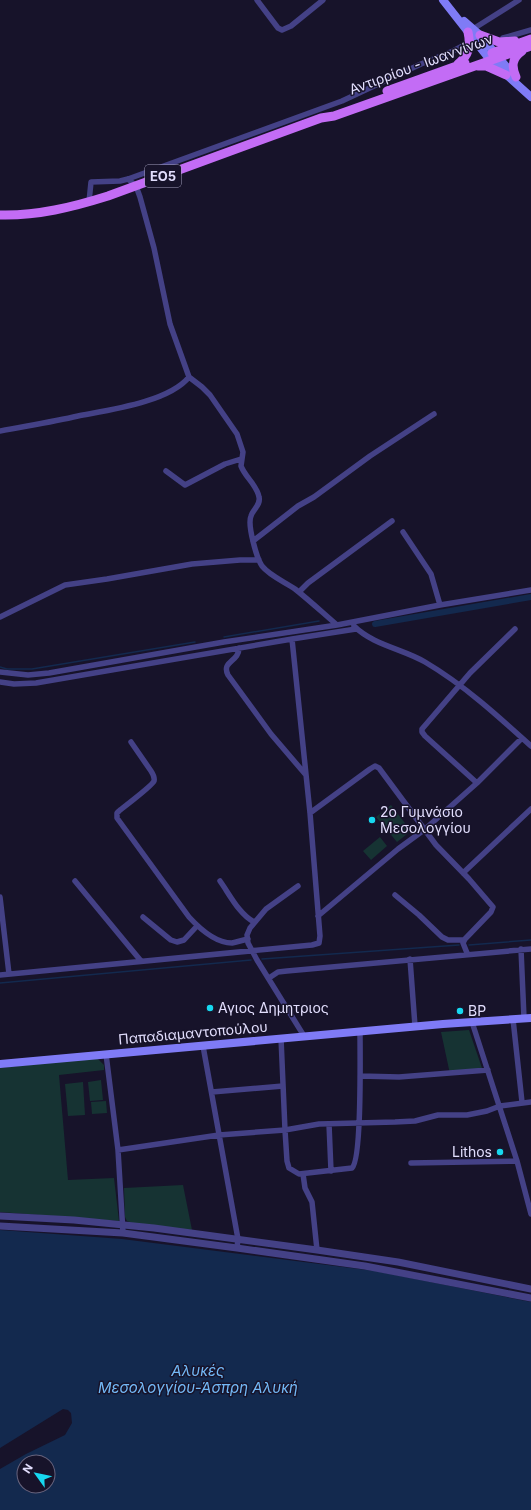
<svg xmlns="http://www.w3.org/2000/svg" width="531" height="1510" viewBox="0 0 531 1510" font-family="Inter,sans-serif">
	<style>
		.green { fill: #163333 }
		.water { fill: #13294e; fill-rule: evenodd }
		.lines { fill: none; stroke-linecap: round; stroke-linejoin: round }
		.stream { stroke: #13294e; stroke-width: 1.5 }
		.canal { stroke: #13294e; stroke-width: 6 }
		.minor { stroke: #444186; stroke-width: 5.5 }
		.tertiary { stroke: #444186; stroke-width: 7 }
		.secondary { stroke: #7f7bf6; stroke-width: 8 }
		.primary { stroke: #c36cf5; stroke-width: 9 }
		.poi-dot { fill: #17d8f0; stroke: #17132a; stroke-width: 1.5 }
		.labels { text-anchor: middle; stroke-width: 3; stroke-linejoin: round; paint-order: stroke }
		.shield { fill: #17132a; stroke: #a5a1be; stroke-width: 1 }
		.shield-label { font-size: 13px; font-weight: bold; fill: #e2defd }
		.street-label { font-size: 14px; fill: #e2defd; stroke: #17132a }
		.poi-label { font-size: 14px; fill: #e2defd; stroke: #17132a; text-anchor: start }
		.water-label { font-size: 15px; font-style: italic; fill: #73b8f6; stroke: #17132a }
	</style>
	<rect width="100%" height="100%" fill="#17132a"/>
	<!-- green -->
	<path class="green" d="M391 805 411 831 397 842 376 817Z
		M380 837 387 846 371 860 363 851Z
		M469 1030 483 1071 450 1074 441 1032Z
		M97 1058 104 1065V1070L59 1075 68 1180 114 1178 119 1221 0 1212V1068Z
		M101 1080 103 1100 90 1101 88 1082Z
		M83 1082 85 1115 68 1116 65 1084Z
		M106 1101 107 1113 92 1114 91 1102Z
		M183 1185 192 1230 134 1224 127 1221 125 1217 124 1188Z"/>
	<!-- water -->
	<path class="water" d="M0 1230 122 1239 375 1271 531 1302V1510H0V1469L26 1454 65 1435 72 1423 71 1413 68 1410 63 1409 0 1448ZM24 1462H48V1486H24Z"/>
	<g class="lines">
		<!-- stream -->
		<path class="stream" d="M224 637 319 621
			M0 667 7 669H32L195 642
			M469 945 531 940
			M262 959 459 945
			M0 983 251 960"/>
		<!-- canal -->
		<path class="canal" d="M375 624 531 597"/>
		<!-- minor -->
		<path class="minor" d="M257 0 278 28 282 30 291 26 323 0
			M473 29 519 0
			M503 38 531 30
			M128 179 136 186 140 197 154 248 170 324 189 377 202 387 210 395 237 434 243 452 241 466C245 477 257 485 259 497 261 505 253 509 251 516 247 525 257 559 262 566 270 576 285 582 295 589 309 600 323 613 337 625L440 605 531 590
			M89 202 91 182 120 181 128 179 342 101 421 64 453 51 470 42
			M0 431C26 426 52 422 78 416 109 410 169 402 189 377
			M166 471 185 485 225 464 241 459
			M403 532 431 574 440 605
			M253 541 298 506 314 497 370 456 434 414
			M299 592 308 583 392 521
			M0 617 65 585 107 579 192 564 240 560H259
			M354 626C373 645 403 649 425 662 464 685 498 716 531 746
			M239 648C239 662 221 661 228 675L271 734 306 775
			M0 672 28 675 49 673 224 642 337 625
			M0 682 14 684 36 683 292 639
			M131 742 151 771C153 774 155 777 154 781 152 786 125 806 119 811L117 813V818L189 917C200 929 215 943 232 943 237 942 243 940 248 939
			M477 783 425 736 422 732V729L470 673 515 629
			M310 813 370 769 375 766 379 768 436 845 469 879 493 907 491 912 465 939 463 943 467 953
			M463 873 531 809
			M75 881 141 961
			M220 881C230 895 239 914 254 922
			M298 886 266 909 250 928 247 935 248 943 257 960 304 1036
			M395 895 419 915 442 937 448 940H464
			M0 897 9 974
			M318 916 398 849 424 830 477 783 522 738
			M143 917 171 940 177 942 184 940 197 926
			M521 949 524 1018
			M410 959 415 1026
			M0 975 312 945 319 943 320 936 310 813 292 639 356 629
			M269 978 278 972 287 971 531 949
			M513 1019 522 1102
			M472 1022 517 1161 531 1214
			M281 1038 285 1130 287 1161 289 1168 299 1174 352 1168C362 1159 360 1051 360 1031
			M203 1046 238 1239 237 1248
			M106 1054 118 1150 123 1233
			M360 1076 399 1077 488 1070
			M212 1092 283 1086
			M329 1124 331 1171
			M118 1150 219 1135 285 1130 319 1124 395 1122 415 1121 438 1115H467L487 1111 500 1106 531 1102
			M411 1163 517 1161
			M303 1174 305 1188 312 1202 317 1250"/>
		<!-- tertiary -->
		<path class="tertiary" d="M0 1216 74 1220 154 1228 317 1250 398 1262 531 1289
			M0 1226 123 1233 237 1248 365 1266 531 1298"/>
		<!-- secondary -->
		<path class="secondary" d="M443 0 490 60 531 97
			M464 21 480 35 515 77
			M0 1064 443 1024 531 1018"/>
		<!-- primary -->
		<path class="primary" d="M480 35 499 42 515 41
			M492 53 531 39
			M458 64C469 55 471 46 468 32
			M478 66H486L506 75
			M516 77C511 66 512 58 522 51
			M387 91 465 63
			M0 215C37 216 73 207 108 196L321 118 334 116 531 46"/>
	</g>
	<!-- markers -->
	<g class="poi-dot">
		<circle cx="372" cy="820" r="4"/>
		<circle cx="210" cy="1008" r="4"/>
		<circle cx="460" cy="1011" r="4"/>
		<circle cx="500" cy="1152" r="4"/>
	</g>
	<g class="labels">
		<!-- shield labels -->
		<rect class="shield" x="145" y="165" width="36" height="22" rx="3"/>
		<g class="shield-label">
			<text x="163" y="181">ΕΟ5</text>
		</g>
		<!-- street labels -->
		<g class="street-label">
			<text transform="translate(421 64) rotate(-20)" y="5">Αντιρρίου - Ιωαννίνων</text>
			<text transform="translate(193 1033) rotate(-5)" y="5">Παπαδιαμαντοπούλου</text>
		</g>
		<!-- poi labels -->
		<g class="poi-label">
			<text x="380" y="817">2ο Γυμνάσιο<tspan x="380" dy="16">Μεσολογγίου</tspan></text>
			<text x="218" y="1013">Αγιος Δημητριος</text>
			<text x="468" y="1016">BP</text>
			<text x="492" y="1157" text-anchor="end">Lithos</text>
		</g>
		<!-- water labels -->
		<g class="water-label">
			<text x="198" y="1376">Αλυκές<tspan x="198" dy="17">Μεσολογγίου-Άσπρη Αλυκή</tspan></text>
		</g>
	</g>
	<!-- north arrow -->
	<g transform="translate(36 1474) rotate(303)"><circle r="19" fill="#17132a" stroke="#68647e"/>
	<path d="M0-3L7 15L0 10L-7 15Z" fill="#17d8f0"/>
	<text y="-6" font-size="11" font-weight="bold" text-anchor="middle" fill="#e2defd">N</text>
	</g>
</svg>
